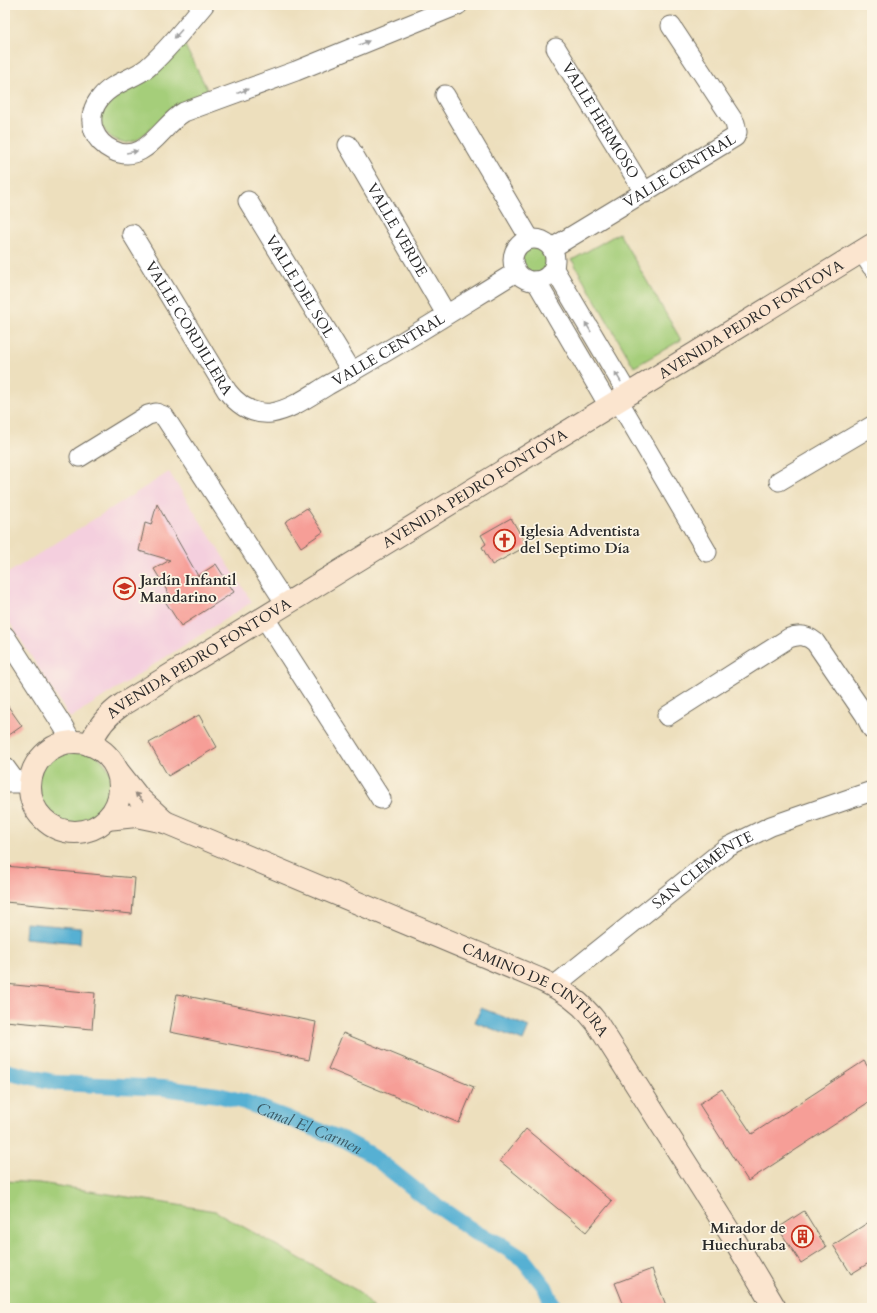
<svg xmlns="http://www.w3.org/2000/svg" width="877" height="1313" viewBox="0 0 877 1313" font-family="Cardo,serif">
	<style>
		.built { fill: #f4cfde }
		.green { fill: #a5ce7a; stroke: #687c52 }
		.water { fill: #56b0d3; stroke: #406e7f }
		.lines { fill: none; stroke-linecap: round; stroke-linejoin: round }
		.canal { stroke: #56b0d3; stroke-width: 16 }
		.building { fill: #f69e97 }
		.street-casing { stroke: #6f6a5e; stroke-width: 21 }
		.secondary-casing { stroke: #6f6a5e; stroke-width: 24 }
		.street { stroke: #fff; stroke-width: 19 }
		.secondary { stroke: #fbe5cf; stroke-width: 22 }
		.oneway { fill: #a0a0a0 }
		.oneway2 { fill: #93887d }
		.labels { text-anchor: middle; stroke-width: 3.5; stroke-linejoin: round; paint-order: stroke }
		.street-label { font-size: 15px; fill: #2b2b2b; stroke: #fcf5e5 }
		.poi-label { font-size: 15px; font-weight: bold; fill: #2b2b2b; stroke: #fcf5e5; text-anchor: start }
		.water-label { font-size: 16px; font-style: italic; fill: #3a5a66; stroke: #fcf5e5 }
	</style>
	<rect width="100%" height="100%" fill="#fcf5e5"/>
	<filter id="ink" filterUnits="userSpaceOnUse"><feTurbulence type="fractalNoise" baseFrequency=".025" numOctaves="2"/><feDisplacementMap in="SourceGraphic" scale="8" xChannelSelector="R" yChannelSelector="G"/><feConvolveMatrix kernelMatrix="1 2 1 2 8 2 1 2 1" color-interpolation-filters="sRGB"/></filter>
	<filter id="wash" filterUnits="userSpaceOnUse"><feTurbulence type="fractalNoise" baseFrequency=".012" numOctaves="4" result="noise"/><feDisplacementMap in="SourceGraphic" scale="16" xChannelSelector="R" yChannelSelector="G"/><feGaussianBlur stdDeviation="0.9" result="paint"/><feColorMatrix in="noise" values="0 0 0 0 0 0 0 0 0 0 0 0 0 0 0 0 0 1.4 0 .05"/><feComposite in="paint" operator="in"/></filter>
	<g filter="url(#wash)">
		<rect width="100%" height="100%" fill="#eddfbd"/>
		<!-- built -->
		<path class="built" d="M169 472 252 602 70 718 5 615V575Z"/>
		<!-- green -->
		<path class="green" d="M183 42 209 93 181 104 137 140 126 143 111 138 102 127 98 114 108 99 152 78Z
			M619 233 681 340 634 367 572 260Z
			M520 259a15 15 0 1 1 30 0a15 15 0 1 1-30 0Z
			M37 787a38 38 0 1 1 76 0a38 38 0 1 1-76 0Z
			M5 1181 40 1183 215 1211 358 1291 374 1308H5Z"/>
		<!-- water -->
		<path class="water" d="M26 923 81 928 80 943 25 938Z
			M481 1008 529 1027 523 1041 475 1022Z"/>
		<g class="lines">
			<!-- canal -->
			<path class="canal" id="s1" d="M5 1071 58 1083 163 1088 218 1095 245 1102 344 1140 370 1154 427 1199 478 1234 500 1244 523 1259 545 1287 554 1308"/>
		</g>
		<g id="blocks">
			<!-- building -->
			<path class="building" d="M157 504 198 576 216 564 234 592 181 626 163 598 169 594 154 569 170 560 139 551 145 523 151 525Z
				M307 508 323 532 301 547 285 522Z
				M511 518 527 546 492 565 482 547 486 544 481 535Z
				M5 702 22 726 5 738Z
				M199 715 217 747 168 776 149 743Z
				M5 866 135 878 132 914 5 902Z
				M5 984 95 993 92 1029 5 1021Z
				M177 994 316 1022 309 1060 170 1032Z
				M343 1033 474 1087 459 1123 328 1069Z
				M864 1061 872 1073V1100L748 1181 699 1104 722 1089 752 1134Z
				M526 1129 612 1201 586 1232 500 1161Z
				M804 1211 826 1247 801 1263 778 1228Z
				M872 1220V1261L851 1274 833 1245Z
				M652 1269 667 1308H625L615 1283Z"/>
		</g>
	</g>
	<g filter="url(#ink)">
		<use href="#blocks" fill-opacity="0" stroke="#6f6a5e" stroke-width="1"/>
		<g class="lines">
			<defs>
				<g id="street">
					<path d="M204 5C186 26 168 50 147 68 133 79 112 83 101 97 93 106 89 119 94 131 97 139 104 146 112 150 145 167 161 125 184 112L296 71 458 5"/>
					<path id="s2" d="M556 48 645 193"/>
					<path d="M445 95 530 239"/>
					<path id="s3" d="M348 145 446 314"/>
					<path id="s4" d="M248 201 352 372"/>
					<path id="s5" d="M132 234 227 391C238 405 252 415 271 413 291 410 311 395 328 385 392 350 454 310 516 272"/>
					<circle cx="534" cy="260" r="21"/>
					<path id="s6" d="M552 248 735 137 737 132 735 123 671 26"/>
					<path d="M862 251 872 267"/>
					<path d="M554 269 628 394"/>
					<path d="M536 281 609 406"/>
					<path d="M618 400 707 552"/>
					<path d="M80 457 148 415 156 413 164 416 286 604"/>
					<path d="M779 481 872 426"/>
					<path d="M264 617 381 799"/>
					<path d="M5 636 63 726 72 742"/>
					<path d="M667 716 789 638C799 634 807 635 815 642L865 715 872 729"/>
					<path d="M5 767 16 782"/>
					<path d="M5 783H30"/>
					<path id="s7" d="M554 986 726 848 771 826 872 791"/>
				</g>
				<g id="secondary">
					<circle cx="75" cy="787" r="45"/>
					<path id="s8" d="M90 745C97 727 107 715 123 704L872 245"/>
					<path d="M117 770 139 798 165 822"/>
					<path id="s9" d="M107 819 136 816 165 822 539 979C563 990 581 1002 597 1023L734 1239 775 1308"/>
				</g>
			</defs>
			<!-- street casing -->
			<use href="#street" class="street-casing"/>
			<!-- secondary casing -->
			<use href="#secondary" class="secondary-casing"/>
			<!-- street -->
			<use href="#street" class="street"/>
			<!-- secondary -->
			<use href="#secondary" class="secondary"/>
		</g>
		<!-- one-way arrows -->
		<defs><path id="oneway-solid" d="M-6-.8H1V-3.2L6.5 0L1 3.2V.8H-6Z"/></defs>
		<g class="oneway">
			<use href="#oneway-solid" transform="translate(178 34) rotate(132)"/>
			<use href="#oneway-solid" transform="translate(364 43) rotate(-22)"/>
			<use href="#oneway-solid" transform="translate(243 91) rotate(-21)"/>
			<use href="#oneway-solid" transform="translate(132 152) rotate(-10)"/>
			<use href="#oneway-solid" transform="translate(588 327) rotate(-121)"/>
			<use href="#oneway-solid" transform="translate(618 377) rotate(-121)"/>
		</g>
		<use class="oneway2" href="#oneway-solid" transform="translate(139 797) rotate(-133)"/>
	</g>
	<!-- icons -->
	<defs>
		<symbol id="church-ring" viewBox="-11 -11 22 22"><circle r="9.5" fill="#fcf5e5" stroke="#c8321e" stroke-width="1.5"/><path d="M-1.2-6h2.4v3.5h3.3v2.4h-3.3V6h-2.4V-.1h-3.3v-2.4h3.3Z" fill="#c8321e"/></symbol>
		<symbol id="school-ring" viewBox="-11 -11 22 22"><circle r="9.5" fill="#fcf5e5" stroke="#c8321e" stroke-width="1.5"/><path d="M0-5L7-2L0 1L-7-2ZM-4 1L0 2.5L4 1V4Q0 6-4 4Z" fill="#c8321e"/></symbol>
		<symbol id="building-ring" viewBox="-11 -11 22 22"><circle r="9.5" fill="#fcf5e5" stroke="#c8321e" stroke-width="1.5"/><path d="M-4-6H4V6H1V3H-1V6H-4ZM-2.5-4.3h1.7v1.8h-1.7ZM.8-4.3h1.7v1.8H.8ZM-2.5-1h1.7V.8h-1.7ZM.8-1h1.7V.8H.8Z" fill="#c8321e"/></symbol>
	</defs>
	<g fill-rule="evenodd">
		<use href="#church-ring" x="492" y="528" width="25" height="25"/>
		<use href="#school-ring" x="112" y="576" width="25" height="25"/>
		<use href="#building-ring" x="790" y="1224" width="25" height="25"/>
	</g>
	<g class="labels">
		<!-- street labels -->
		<g class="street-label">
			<text dy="5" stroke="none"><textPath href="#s2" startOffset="85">VALLE HERMOSO</textPath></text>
			<text dy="5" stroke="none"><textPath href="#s6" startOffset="149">VALLE CENTRAL</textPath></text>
			<text dy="5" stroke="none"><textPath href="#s3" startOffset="98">VALLE VERDE</textPath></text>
			<text dy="5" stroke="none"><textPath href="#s4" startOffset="100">VALLE DEL SOL</textPath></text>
			<text dy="5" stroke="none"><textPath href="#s8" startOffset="790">AVENIDA PEDRO FONTOVA</textPath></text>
			<text dy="5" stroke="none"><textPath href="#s5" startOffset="110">VALLE CORDILLERA</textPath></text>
			<text dy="5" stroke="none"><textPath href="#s5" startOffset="369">VALLE CENTRAL</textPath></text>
			<text dy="5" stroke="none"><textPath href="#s8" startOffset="466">AVENIDA PEDRO FONTOVA</textPath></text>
			<text dy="5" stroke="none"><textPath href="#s8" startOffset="142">AVENIDA PEDRO FONTOVA</textPath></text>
			<text dy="5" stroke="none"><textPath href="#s7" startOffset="189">SAN CLEMENTE</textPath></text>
			<text dy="5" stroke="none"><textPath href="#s9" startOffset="467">CAMINO DE CINTURA</textPath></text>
		</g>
		<!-- poi labels -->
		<g class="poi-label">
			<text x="520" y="536">Iglesia Adventista<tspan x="520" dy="17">del Septimo Día</tspan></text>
			<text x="140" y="585">Jardín Infantil<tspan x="140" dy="17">Mandarino</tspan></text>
			<text x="786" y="1233" text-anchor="end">Mirador de<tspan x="786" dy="17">Huechuraba</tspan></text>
		</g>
		<!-- water labels -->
		<g class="water-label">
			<text dy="6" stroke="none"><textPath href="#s1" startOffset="312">Canal El Carmen</textPath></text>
		</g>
	</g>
	<!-- margin -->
	<rect width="877" height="1313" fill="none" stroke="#fcf5e5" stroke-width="20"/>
</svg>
